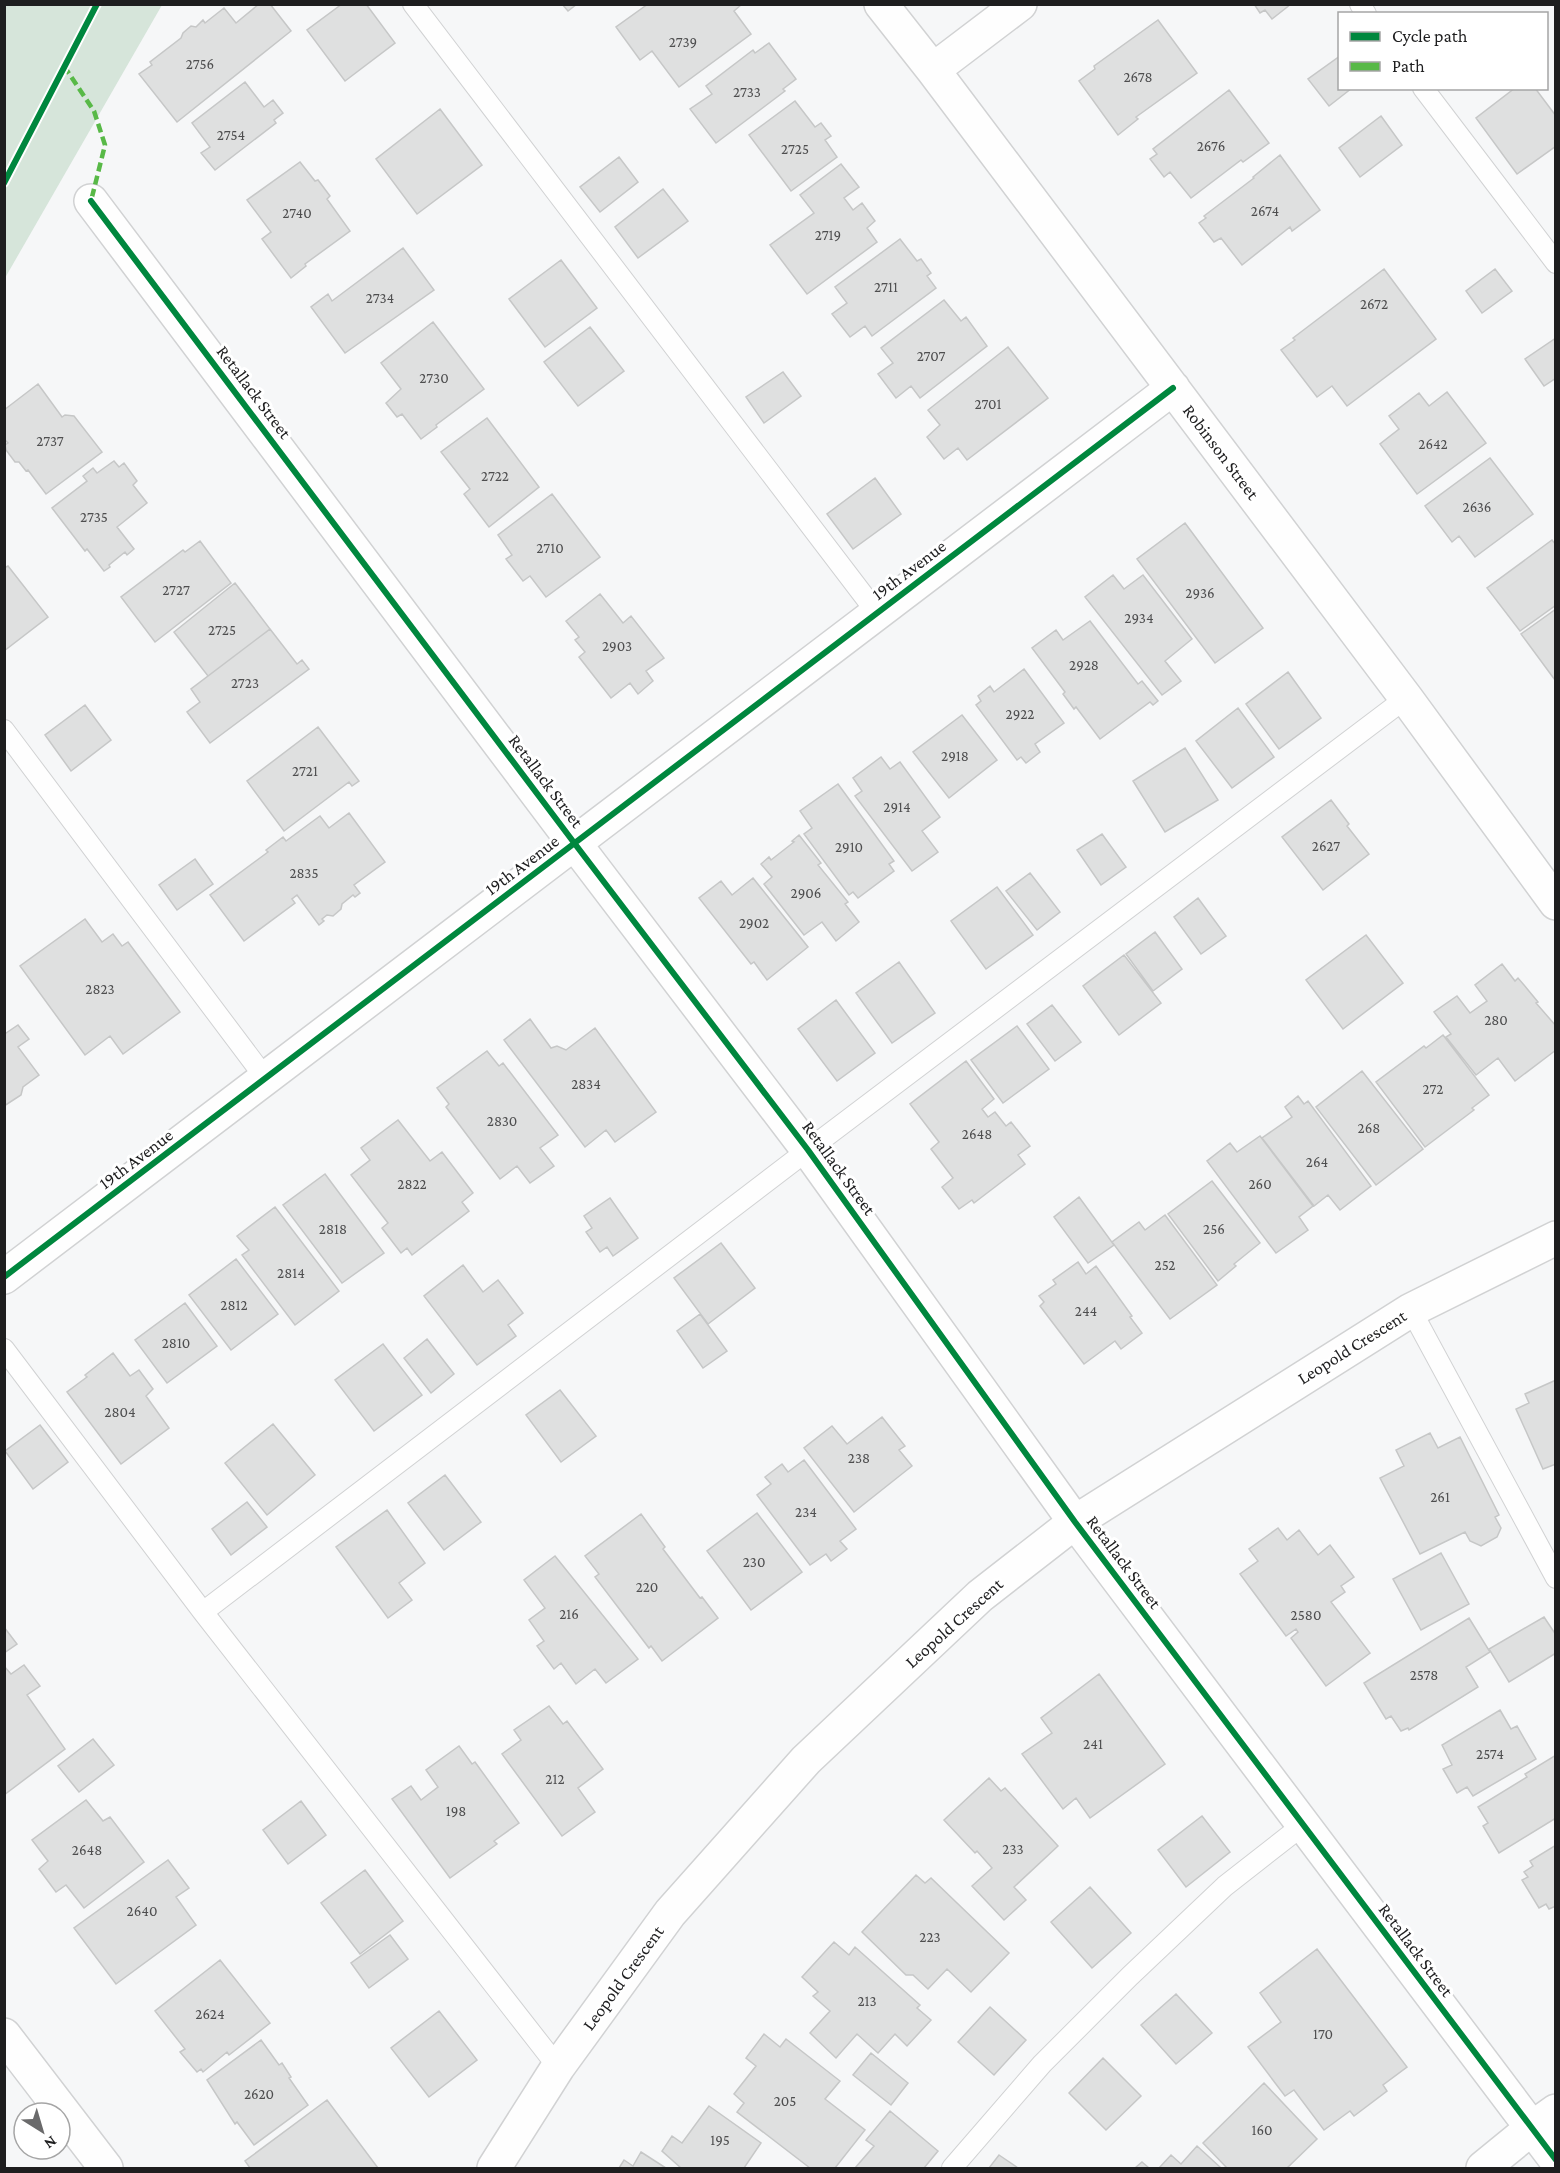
<svg xmlns="http://www.w3.org/2000/svg" width="1560" height="2173" viewBox="0 0 1560 2173" font-family="'Crimson Pro',serif">
	<style>
		.green { fill: #d6e5da }
		.building { fill: #dfe0e0; stroke: #c6c7c7; stroke-width: 1.5 }
		.lines { fill: none; stroke-linecap: round; stroke-linejoin: round }
		.lane-casing { stroke: #d1d2d3; stroke-width: 22 }
		.street-casing { stroke: #d1d2d3; stroke-width: 36 }
		.lane { stroke: #fefefe; stroke-width: 20 }
		.street { stroke: #fefefe; stroke-width: 33 }
		.quiet { stroke: #58b947; stroke-width: 4.5; stroke-dasharray: 9 4.5; stroke-linecap: butt }
		.cycleway-casing { stroke: #fff; stroke-width: 10 }
		.cycleway { stroke: #00873e; stroke-width: 6 }
		.labels { text-anchor: middle; stroke-width: 6; stroke-linejoin: round; paint-order: stroke }
		.number-label { font-size: 15px; fill: #4e4e4f }
		.street-label { font-size: 18px; fill: #1e1e1f; stroke: #fff }
	</style>
	<rect width="100%" height="100%" fill="#f6f7f8"/>
	<!-- green -->
	<path class="green" d="M5 4 162 5 5 278 4 5Z"/>
	<!-- building -->
	<path class="building" d="M259 4H270L291 31 177 122 139 74 152 65 150 62 181 38 183 33 191 26 196 27 203 20 205 23 224 8 236 23Z
		M342 4H366L395 43 345 81 307 30Z
		M562 4H577L568 11Z
		M648 4H742L734 11 751 34 679 87 652 51 640 60 616 27Z
		M1254 4H1291L1272 19 1265 10 1260 13Z
		M1158 20 1197 73 1136 117 1138 119 1118 135 1079 81 1095 69 1094 66Z
		M769 43 796 79 783 89 785 91 716 143 690 109 712 94 706 86 753 50 755 53Z
		M1340 56V88H1352L1329 106 1308 79Z
		M245 82 264 107 273 100 283 113 274 120 276 123 215 170 201 153 210 147 192 123Z
		M1515 88H1535L1556 116V146L1517 174 1476 118Z
		M1229 90 1269 143 1243 162 1241 160 1191 198 1170 172 1164 177 1150 159 1157 154 1153 149Z
		M795 101 815 127 821 123 831 136 825 140 837 157 791 191 749 135Z
		M440 109 482 165 417 214 376 159Z
		M1381 116 1402 145 1360 177 1339 148Z
		M1280 155 1320 210 1292 231 1290 227 1242 265 1221 238 1214 242 1199 223 1206 218 1204 216 1254 178 1253 177Z
		M619 157 638 182 600 212 580 187Z
		M300 162 315 181 318 180 330 196 327 199 350 231 305 264 306 266 291 278 262 239 271 232 247 200Z
		M841 164 859 187 844 198 853 210 862 203 875 221 867 228 877 242 807 294 770 245 814 213 800 195Z
		M663 189 688 221 638 258 615 227Z
		M900 239 917 261 921 259 931 273 927 276 936 288 872 336 865 326 850 337 832 314 847 303 835 287Z
		M403 248 434 290 345 353 311 307 328 294 332 301Z
		M561 260 597 308 545 347 509 299Z
		M1384 269 1436 339 1347 406 1332 386 1317 397 1281 350 1295 340 1293 338Z
		M1495 269 1512 291 1482 313 1466 291Z
		M944 300 961 321 966 317 987 346 920 398 911 386 896 398 878 374 893 363 881 348Z
		M433 322 484 389 436 425 437 427 421 439 402 414 397 417 386 403 401 389 381 363Z
		M590 327 624 371 578 406 544 362Z
		M1556 338V378L1544 386 1525 359Z
		M1008 347 1048 398 967 460 958 448 944 459 927 437 940 425 928 410Z
		M783 372 801 396 764 423 746 397Z
		M38 384 62 417 65 415 74 416 102 452 46 494 28 470 26 471 19 462H15L6 450 5 445 8 443 4 439V410Z
		M1447 392 1486 443 1417 494 1380 444 1399 429 1389 416 1419 393 1429 406Z
		M487 418 539 487 489 527 464 494 470 489 441 452Z
		M1490 458 1533 514 1475 557 1459 536 1452 542 1425 506Z
		M114 461 119 467 124 463 137 481 133 485 147 503 117 527 134 549 127 555 125 552 109 565 110 567 104 571 87 549 85 551 52 508 87 481 83 476 93 468 97 473Z
		M875 478 901 514 853 549 827 514Z
		M552 494 600 557 546 597 530 576 523 581 506 559 512 555 498 535Z
		M1185 523 1263 628 1215 663 1137 559Z
		M1552 540 1556 545V605L1520 631 1487 588Z
		M200 541 231 583 155 642 121 597 183 550 185 552Z
		M8 566 48 617 4 651V568Z
		M1113 575 1124 589 1143 575 1192 639 1165 661 1181 681 1162 695 1085 597Z
		M235 583 270 629 208 676 174 632Z
		M600 594 623 623 631 616 664 658 646 671 653 681 638 694 630 683 611 698 579 657 585 652 575 640 579 637 566 621Z
		M1556 609V679L1555 680 1521 634Z
		M1090 621 1138 684 1142 681 1158 701 1153 705 1150 702 1100 739 1076 707 1074 709 1063 694 1065 692 1032 648 1056 630 1063 640Z
		M270 629 297 664 302 660 309 669 210 743 187 712 200 702 191 689Z
		M1024 669 1064 723 1035 744 1040 752 1026 763 1021 757 1017 760 976 705 981 701 978 696 990 686 994 692Z
		M1288 672 1321 718 1279 749 1246 704Z
		M85 705 111 740 71 771 45 735Z
		M1238 708 1274 757 1232 788 1196 741Z
		M962 715 997 760 949 798 913 752Z
		M318 727 359 781 352 786 349 782 284 831 247 781Z
		M1185 748 1218 800 1165 832 1133 781Z
		M881 757 890 769 900 762 940 817 922 831 938 852 912 871 855 796 862 791 853 778Z
		M838 784 894 861 889 864 894 871 858 898 853 892 849 895 804 834 812 828 800 811Z
		M1331 800 1349 824 1347 826 1369 854 1323 890 1282 837Z
		M349 813 385 862 354 885 360 893 355 897 353 895 342 904 341 909 333 916 327 915 322 919 324 921 319 925 297 895 292 899 295 903 244 941 210 895 268 852 266 850 283 837 286 841 320 816 329 828Z
		M1102 834 1126 867 1101 885 1077 850Z
		M799 835 821 863 818 865 848 902 845 904 859 922 836 941 822 922 804 935 764 884 772 877 761 864 769 857 771 860 794 842 792 841Z
		M195 859 213 884 177 910 159 885Z
		M1030 873 1060 912 1037 930 1006 891Z
		M753 878 808 947 767 980 754 962 751 964 699 898 721 881 732 895Z
		M997 887 1033 935 986 969 951 921Z
		M1198 898 1226 936 1201 954 1174 917Z
		M85 919 102 942 113 934 122 946 128 942 180 1012 123 1054 110 1036 85 1055 20 966Z
		M1155 932 1182 969 1153 991 1126 954Z
		M1366 935 1403 983 1343 1029 1306 980Z
		M1124 955 1161 1003 1119 1035 1083 986Z
		M899 962 935 1013 892 1043 856 993Z
		M1502 964 1515 981 1518 978 1524 985 1538 1002 1536 1003 1556 1026V1050L1515 1081 1498 1058 1476 1075 1446 1037 1451 1034 1434 1012 1457 996 1470 1013 1487 1001 1475 985Z
		M836 1000 875 1053 837 1081 798 1029Z
		M1052 1005 1081 1042 1055 1061 1027 1024Z
		M530 1019 551 1048 557 1046 566 1050 595 1028 656 1112 615 1142 606 1130 585 1147 504 1040Z
		M18 1025 29 1039 18 1047 39 1075 23 1087 21 1095 4 1106V1031L6 1033Z
		M1017 1026 1049 1069 1003 1103 971 1060Z
		M1443 1035 1489 1095 1472 1108 1474 1110 1425 1147 1376 1082 1424 1046 1426 1048Z
		M487 1051 499 1066 503 1063 558 1135 540 1148 554 1166 530 1183 517 1166 500 1179 446 1107 449 1104 437 1088Z
		M966 1061 994 1099 982 1109 988 1117 995 1112 1006 1126 1011 1122 1030 1146 1018 1155 1025 1164 974 1203 972 1200 959 1209 942 1187 953 1178 931 1149 939 1142 910 1104Z
		M1362 1071 1423 1149 1376 1185 1316 1107Z
		M1298 1096 1304 1104 1308 1101 1371 1186 1340 1210 1328 1195 1314 1206 1262 1138 1292 1117 1285 1107Z
		M398 1120 430 1161 442 1152 473 1193 462 1202 469 1211 412 1255 407 1248 401 1253 382 1228 388 1223 351 1175 370 1160 361 1148Z
		M1260 1136 1313 1206 1299 1217 1308 1230 1276 1253 1207 1161 1230 1143 1237 1152Z
		M325 1174 384 1253 342 1283 283 1205Z
		M1212 1181 1260 1243 1234 1264 1236 1266 1218 1281 1168 1214Z
		M1079 1197 1114 1245 1088 1263 1054 1217Z
		M610 1198 638 1238 613 1256 607 1247 600 1252 586 1232 592 1228 584 1216Z
		M275 1207 339 1291 295 1325 242 1255 249 1250 237 1236Z
		M1165 1215 1217 1285 1170 1319 1112 1242 1139 1222 1145 1230Z
		M721 1243 755 1288 708 1324 674 1278Z
		M236 1259 278 1314 231 1350 189 1295Z
		M1078 1262 1086 1274 1096 1266 1132 1316 1130 1317 1142 1333 1121 1349 1115 1341 1084 1364 1040 1306 1044 1302 1039 1296 1056 1284 1053 1280Z
		M463 1265 483 1292 498 1280 523 1313 508 1325 516 1336 477 1365 424 1296Z
		M185 1303 217 1346 167 1383 135 1340Z
		M700 1314 727 1351 703 1368 677 1331Z
		M427 1339 454 1374 431 1393 404 1358Z
		M383 1344 422 1395 374 1431 335 1380Z
		M113 1353 130 1376 139 1370 153 1389 146 1396 169 1428 121 1464 67 1392 87 1377 85 1375Z
		M1556 1380V1464L1543 1469 1516 1409 1529 1403 1525 1394Z
		M560 1390 596 1436 561 1462 526 1415Z
		M882 1417 905 1446 899 1450 912 1466 854 1512 804 1448 832 1426 847 1444Z
		M273 1424 315 1475 267 1515 225 1463Z
		M40 1425 68 1462 33 1489 5 1451Z
		M1430 1433 1438 1448 1460 1437 1499 1515 1495 1517 1501 1528 1497 1537 1481 1546 1470 1541 1465 1532 1420 1554 1380 1478 1404 1466 1396 1450Z
		M804 1460 856 1529 840 1541 847 1549 831 1561 826 1554 810 1565 757 1495 771 1484 765 1477 782 1464 788 1472Z
		M445 1475 481 1522 444 1550 408 1503Z
		M247 1502 267 1527 231 1555 212 1529Z
		M387 1510 425 1563 399 1583 412 1600 388 1618 336 1547Z
		M757 1513 802 1572 751 1610 707 1551Z
		M641 1514 665 1547 663 1549 700 1598 702 1597 718 1618 662 1661 651 1646 649 1648 595 1577 599 1574 585 1556Z
		M1278 1528 1287 1540 1299 1530 1318 1555 1330 1545 1354 1577 1341 1586 1345 1592 1331 1602 1370 1653 1326 1686 1291 1638 1298 1632 1296 1629 1286 1636 1240 1574 1258 1561 1249 1549Z
		M1441 1553 1469 1604 1421 1630 1393 1579Z
		M555 1556 638 1659 606 1683 595 1669 576 1684 561 1663 554 1669 537 1646 544 1641 529 1620 545 1608 524 1580Z
		M1544 1617 1556 1635V1653L1509 1682 1489 1649Z
		M1469 1618 1490 1652 1466 1667 1478 1687 1409 1730 1408 1728 1401 1731 1391 1716 1386 1719 1364 1683Z
		M4 1627 17 1644 4 1653Z
		M24 1665 40 1686 27 1695 65 1749 4 1795V1666L11 1674Z
		M1099 1674 1165 1764 1090 1818 1076 1798 1063 1809 1022 1754 1052 1733 1041 1718Z
		M549 1706 563 1724 567 1721 603 1769 578 1788 595 1812 562 1836 502 1754 521 1740 514 1730Z
		M1500 1710 1511 1729 1517 1726 1536 1759 1473 1796 1467 1787 1457 1793 1443 1769 1452 1765 1442 1745Z
		M93 1739 114 1765 79 1792 58 1766Z
		M459 1746 472 1764 475 1762 519 1823 494 1841 497 1844 450 1878 392 1799 411 1786 421 1800 438 1787 426 1770Z
		M1556 1755V1818L1499 1853 1483 1826 1488 1823 1478 1807 1527 1777 1525 1774Z
		M989 1778 1001 1791 1005 1788 1058 1846 1014 1887 1026 1900 1004 1920 972 1886 992 1868 977 1851 975 1853 944 1820Z
		M86 1800 103 1821 110 1817 144 1862 84 1908 66 1885 56 1892 39 1869 48 1861 32 1840Z
		M301 1801 326 1835 288 1864 263 1830Z
		M1202 1816 1230 1852 1186 1887 1158 1850Z
		M1556 1845V1906L1549 1909 1546 1904 1539 1908 1522 1880 1528 1877 1524 1872 1533 1866 1530 1861Z
		M168 1860 189 1888 176 1897 196 1925 116 1984 74 1928Z
		M365 1870 403 1921 360 1954 321 1903Z
		M916 1875 925 1883 931 1878 1009 1953 971 1992 947 1969 928 1989 913 1975H906L862 1932Z
		M1090 1887 1131 1933 1092 1968 1051 1922Z
		M390 1935 408 1959 369 1988 351 1963Z
		M834 1942 849 1955 855 1947 920 2005 917 2008 931 2020 907 2046 895 2034 878 2053 857 2034 836 2058 810 2033 830 2011 813 1996 818 1992 802 1977Z
		M1317 1949 1407 2067 1383 2085 1387 2091 1354 2116 1350 2111 1324 2130 1294 2090 1285 2096 1248 2047 1281 2022 1260 1993Z
		M220 1960 270 2023 229 2055 227 2052 203 2072 201 2069 197 2072 180 2052 185 2049 155 2011Z
		M1176 1994 1212 2033 1176 2064 1141 2025Z
		M990 2007 1026 2040 994 2075 958 2042Z
		M439 2011 477 2060 429 2097 391 2048Z
		M764 2034 780 2047 786 2039 840 2081 825 2099 865 2130 835 2168H810L737 2112 744 2103 734 2094 756 2066 746 2058Z
		M261 2040 279 2065 282 2063 291 2077 289 2078 308 2105 254 2145 237 2122 235 2124 207 2080Z
		M871 2053 908 2083 891 2105 853 2075Z
		M1103 2058 1141 2096 1106 2130 1069 2093Z
		M1264 2083 1317 2139 1287 2168H1227L1203 2143Z
		M327 2100 378 2168H250L245 2161Z
		M709 2106 761 2143 744 2168H681L662 2151 672 2136 682 2143Z
		M890 2111 938 2151 924 2168H855L874 2146 866 2140Z
		M1197 2146 1221 2168H1159L1171 2155 1181 2164Z
		M641 2152 666 2168H619L624 2160 633 2166Z
		M999 2155 1018 2168H989Z
		M1142 2162 1149 2168H1135Z"/>
	<g class="lines">
		<defs>
			<path id="lane" d="M413 4 877 613
				M1360 4 1366 14
				M1423 88 1556 263
				M4 730 266 1079
				M1411 1310 1556 1578
				M4 1349 203 1612 558 2067
				M203 1612 808 1150 1406 698
				M952 2168 1042 2064 1130 1976 1225 1886 1303 1825"/>
			<path id="street" d="M881 4 933 70 1406 698 1556 903
				M933 70 1020 4
				M91 201 575 844 808 1150 1075 1522 1556 2160
				M4 1277 1173 388
				M4 2035 106 2168
				M494 2168 558 2067 670 1913 806 1760 980 1596 1075 1522 1411 1310 1556 1238
				M1483 2168 1532 2128 1556 2111"/>
		</defs>
		<!-- lane casing -->
		<use href="#lane" class="lane-casing"/>
		<!-- street casing -->
		<use href="#street" class="street-casing"/>
		<!-- lane -->
		<use href="#lane" class="lane"/>
		<!-- street -->
		<use href="#street" class="street"/>
		<!-- quiet -->
		<path class="quiet" d="M64 66 94 111 105 145 91 201"/>
		<defs>
			<path id="cycleway" d="M4 183 97 4
				M91 201 575 844 808 1150 1075 1522 1556 2160
				M4 1277 1173 388"/>
		</defs>
		<!-- cycleway casing -->
		<use href="#cycleway" class="cycleway-casing"/>
		<!-- cycleway -->
		<use href="#cycleway" class="cycleway"/>
	</g>
	<g class="labels">
		<!-- number labels -->
		<g class="number-label">
			<text x="683" y="47">2739</text>
			<text x="200" y="69">2756</text>
			<text x="1138" y="82">2678</text>
			<text x="747" y="97">2733</text>
			<text x="231" y="140">2754</text>
			<text x="1211" y="151">2676</text>
			<text x="795" y="154">2725</text>
			<text x="1265" y="216">2674</text>
			<text x="297" y="218">2740</text>
			<text x="828" y="240">2719</text>
			<text x="886" y="292">2711</text>
			<text x="380" y="303">2734</text>
			<text x="1374" y="309">2672</text>
			<text x="931" y="361">2707</text>
			<text x="434" y="383">2730</text>
			<text x="988" y="409">2701</text>
			<text x="50" y="446">2737</text>
			<text x="1433" y="449">2642</text>
			<text x="495" y="481">2722</text>
			<text x="1477" y="512">2636</text>
			<text x="94" y="522">2735</text>
			<text x="550" y="553">2710</text>
			<text x="176" y="595">2727</text>
			<text x="1200" y="598">2936</text>
			<text x="1139" y="623">2934</text>
			<text x="222" y="635">2725</text>
			<text x="617" y="651">2903</text>
			<text x="1084" y="670">2928</text>
			<text x="245" y="688">2723</text>
			<text x="1020" y="719">2922</text>
			<text x="955" y="761">2918</text>
			<text x="305" y="776">2721</text>
			<text x="897" y="812">2914</text>
			<text x="1326" y="851">2627</text>
			<text x="849" y="852">2910</text>
			<text x="304" y="878">2835</text>
			<text x="806" y="898">2906</text>
			<text x="754" y="928">2902</text>
			<text x="100" y="994">2823</text>
			<text x="1496" y="1025">280</text>
			<text x="586" y="1089">2834</text>
			<text x="1433" y="1094">272</text>
			<text x="502" y="1126">2830</text>
			<text x="1369" y="1133">268</text>
			<text x="977" y="1139">2648</text>
			<text x="1317" y="1167">264</text>
			<text x="412" y="1189">2822</text>
			<text x="1260" y="1189">260</text>
			<text x="333" y="1234">2818</text>
			<text x="1214" y="1234">256</text>
			<text x="1165" y="1270">252</text>
			<text x="291" y="1278">2814</text>
			<text x="234" y="1310">2812</text>
			<text x="1086" y="1316">244</text>
			<text x="176" y="1348">2810</text>
			<text x="120" y="1417">2804</text>
			<text x="859" y="1463">238</text>
			<text x="1440" y="1502">261</text>
			<text x="806" y="1517">234</text>
			<text x="754" y="1567">230</text>
			<text x="647" y="1592">220</text>
			<text x="569" y="1619">216</text>
			<text x="1306" y="1620">2580</text>
			<text x="1424" y="1680">2578</text>
			<text x="1093" y="1749">241</text>
			<text x="1490" y="1759">2574</text>
			<text x="555" y="1784">212</text>
			<text x="456" y="1816">198</text>
			<text x="1013" y="1854">233</text>
			<text x="87" y="1855">2648</text>
			<text x="142" y="1916">2640</text>
			<text x="930" y="1942">223</text>
			<text x="867" y="2006">213</text>
			<text x="210" y="2019">2624</text>
			<text x="1323" y="2039">170</text>
			<text x="259" y="2099">2620</text>
			<text x="785" y="2106">205</text>
			<text x="1262" y="2135">160</text>
			<text x="720" y="2145">195</text>
		</g>
		<!-- street labels -->
		<g class="street-label">
			<text transform="translate(254 392) rotate(53)" y="6">Retallack Street</text>
			<text transform="translate(1221 452) rotate(53)" y="6">Robinson Street</text>
			<text transform="translate(909 570) rotate(-37)" y="6">19th Avenue</text>
			<text transform="translate(546 781) rotate(53)" y="6">Retallack Street</text>
			<text transform="translate(522 865) rotate(-37)" y="6">19th Avenue</text>
			<text transform="translate(136 1159) rotate(-37)" y="6">19th Avenue</text>
			<text transform="translate(839 1168) rotate(54)" y="6">Retallack Street</text>
			<text transform="translate(1352 1347) rotate(-32)" y="6">Leopold Crescent</text>
			<text transform="translate(1124 1562) rotate(53)" y="6">Retallack Street</text>
			<text transform="translate(954 1623) rotate(-42)" y="6">Leopold Crescent</text>
			<text transform="translate(1416 1950) rotate(53)" y="6">Retallack Street</text>
			<text transform="translate(623 1978) rotate(-54)" y="6">Leopold Crescent</text>
		</g>
	</g>
	<!-- border -->
	<rect width="1560" height="2173" fill="none" stroke="#1e1e1f" stroke-width="12"/>
	<!-- legend -->
	<rect x="1338" y="12" width="210" height="78" fill="#ffffff" stroke="#a5a5a5" stroke-width="1.5"/>
	<rect x="1350" y="32" width="30" height="9" fill="#00873e" stroke="#a5a5a5" stroke-width="1.5"/>
	<text x="1392" y="42" font-size="18" fill="#1e1e1f">Cycle path</text>
	<rect x="1350" y="62" width="30" height="9" fill="#58b947" stroke="#a5a5a5" stroke-width="1.5"/>
	<text x="1392" y="72" font-size="18" fill="#1e1e1f">Path</text>
	<!-- north arrow -->
	<g transform="translate(42 2131) rotate(143)"><circle r="28" fill="#ffffff" stroke="#a5a5a5" stroke-width="1.5"/>
	<path d="M0-4.5L10 22L0 15L-10 22Z" fill="#6a6a6b"/>
	<text y="-9" font-size="16" font-weight="bold" text-anchor="middle" fill="#1e1e1f">N</text>
	</g>
</svg>
